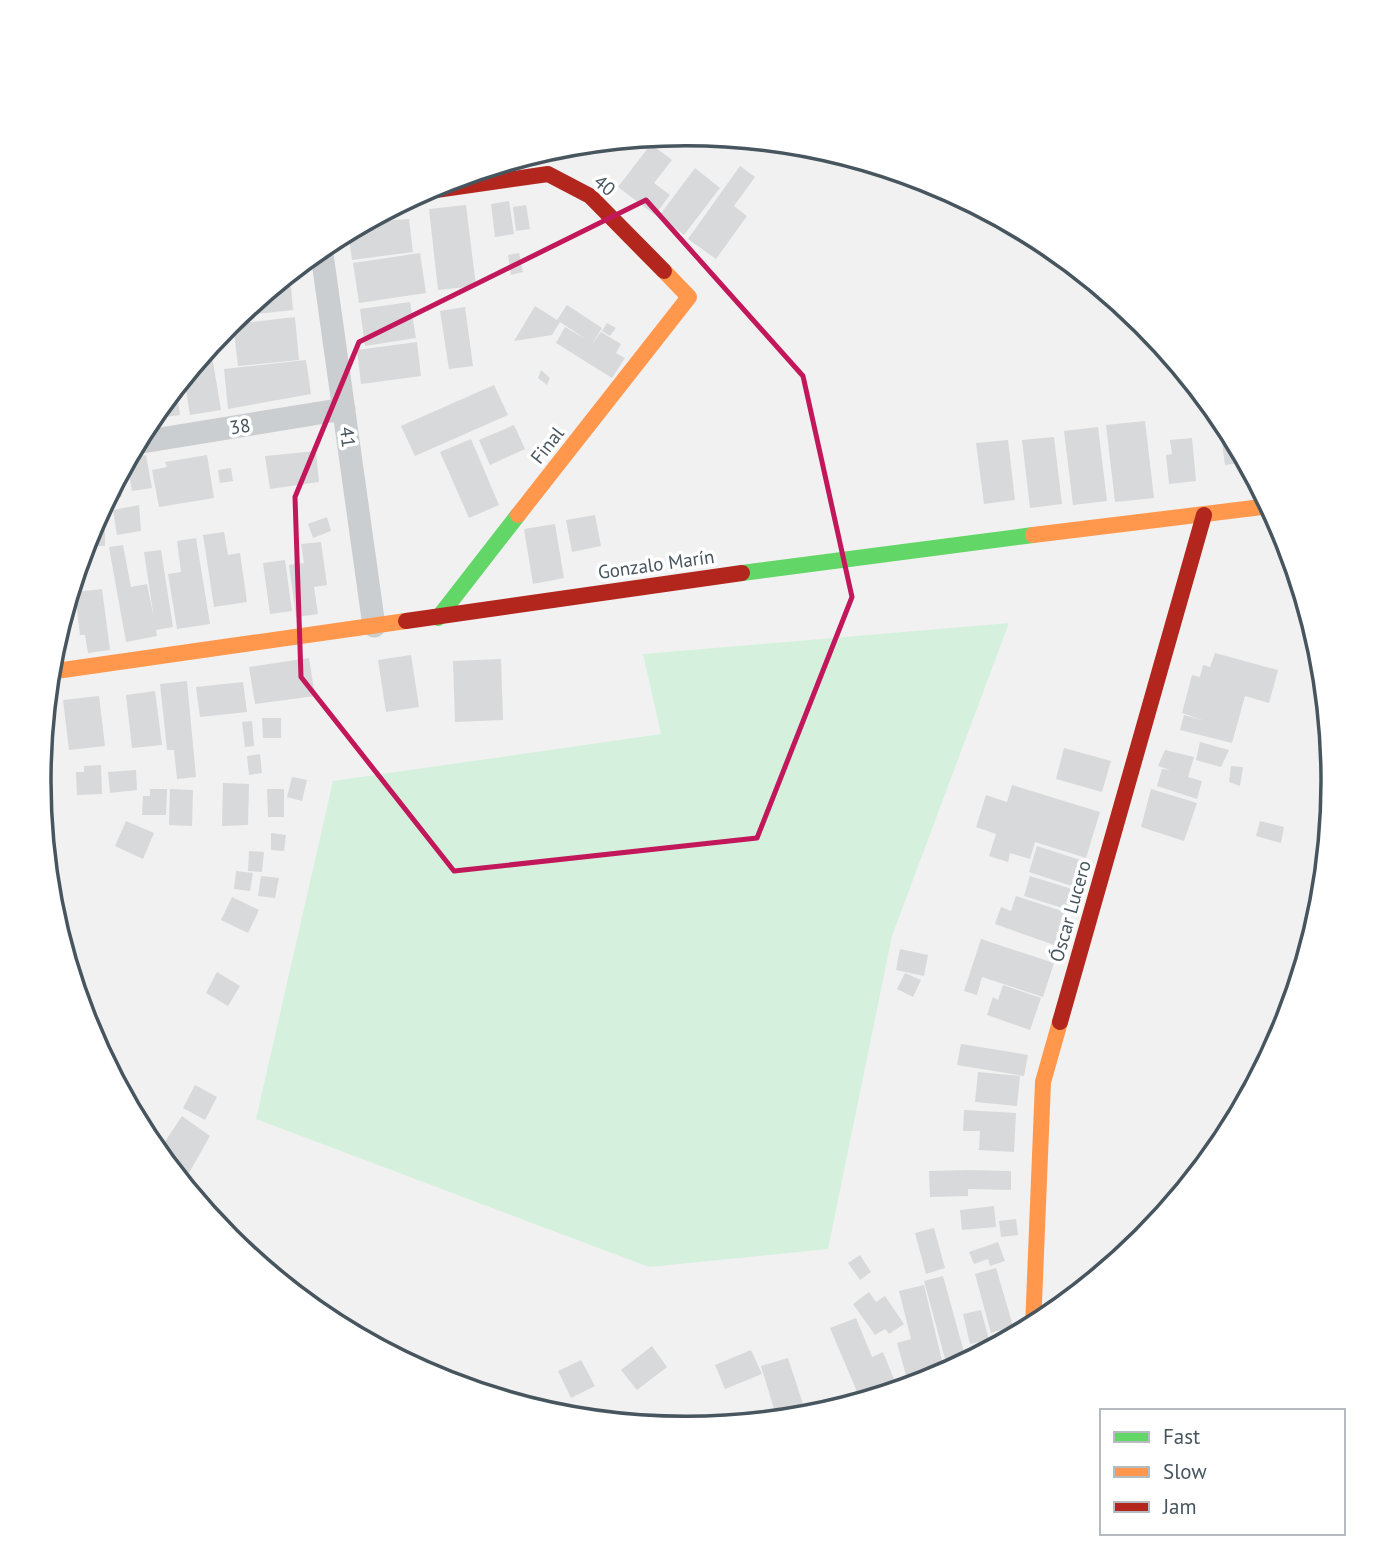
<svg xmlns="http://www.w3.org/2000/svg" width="1373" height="1563" viewBox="0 0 1373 1563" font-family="'PT Sans',sans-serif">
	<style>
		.green { fill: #d5f1de }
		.building { fill: #d8d9da }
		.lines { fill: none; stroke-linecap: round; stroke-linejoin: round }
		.street { stroke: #cbced0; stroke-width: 23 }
		.fast { stroke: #63d668; stroke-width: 16 }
		.slow { stroke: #ff974d; stroke-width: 16 }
		.jam { stroke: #b3261e; stroke-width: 16 }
		.marked { fill: none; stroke: #c2185b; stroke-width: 5; stroke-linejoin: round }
		.labels { text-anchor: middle; stroke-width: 7; stroke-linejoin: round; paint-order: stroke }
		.street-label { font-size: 19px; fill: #47555f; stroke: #fff }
		.rim { fill: none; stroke: #47555f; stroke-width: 3.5 }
	</style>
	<rect width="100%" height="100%" fill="#f2f1f1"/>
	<!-- green -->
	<path class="green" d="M1009 623 892 936 828 1249 649 1267 256 1119 333 781 661 734 643 654Z"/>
	<!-- building -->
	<path class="building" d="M651 144 672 160 654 183 670 195 655 215 618 187Z
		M740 166 755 177 734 206 747 216 716 259 688 239Z
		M695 168 720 188 684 235 659 216Z
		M509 201 514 234 495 237 491 204Z
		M466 205 476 286 438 290 429 209Z
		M526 205 530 229 516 231 513 207Z
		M409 219 413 252 352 260 348 231 364 222Z
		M420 253 426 293 359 303 353 263Z
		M519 253 523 272 511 275 508 255Z
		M291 287 293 310 238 316 270 289Z
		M410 302 416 338 365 346 360 309Z
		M567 305 602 328 592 344 601 332 621 344 616 353 625 358 612 378 556 343 565 327 587 340 560 322 552 335 514 341 535 306 557 320Z
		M465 307 473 366 449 369 440 311Z
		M295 317 299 360 238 366 233 324Z
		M607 323 616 328 610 336 602 331Z
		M417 342 421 376 361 384 357 350Z
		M212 356 221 410 190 415 184 378 200 358Z
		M306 360 311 394 228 409 224 369Z
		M541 370 550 378 547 385 538 378Z
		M494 385 508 415 415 456 401 426Z
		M176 387 180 415 150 419Z
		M1218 412 1226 422 1247 462 1225 465Z
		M1145 421 1154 498 1115 502 1106 425Z
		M514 425 525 449 490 465 479 440Z
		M1098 427 1107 501 1073 505 1064 431Z
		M1054 437 1062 504 1030 508 1022 440Z
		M1192 438 1196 481 1169 484 1166 455 1172 454 1170 440Z
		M471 439 499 505 469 518 440 452Z
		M1008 440 1015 500 984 504 976 443Z
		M316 451 319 482 270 489 265 456Z
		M146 455 152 488 132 491 127 461 128 458Z
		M207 455 214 498 159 507 152 470 167 467 165 462Z
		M231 468 233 481 220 483 218 470Z
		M119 475 122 497 107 499Z
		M139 505 141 531 117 535 113 510Z
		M595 515 601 546 572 552 566 520Z
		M327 517 331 531 313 538 308 524Z
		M105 519V546H90L89 539H86L95 520Z
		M555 524 564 578 533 584 524 529Z
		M224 532 228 555 240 553 247 602 214 607 203 535Z
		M196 538 210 624 177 629 168 574 181 572 177 541Z
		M321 542 327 585 314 587 318 614 296 617 289 565 304 563 301 544Z
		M123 545 131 587 147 584 154 619 144 552 161 550 173 627 156 630 157 636 126 642 109 547Z
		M84 546H87L88 563 79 564Z
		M285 560 292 611 270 614 263 563Z
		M102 589 110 650 88 653 85 635H80L75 592Z
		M63 615H66L68 625 61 627 64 640 55 642Z
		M1215 653 1278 670 1269 703 1245 696 1232 743 1180 730 1184 715 1205 721 1182 713 1192 675 1200 677 1203 665 1210 667Z
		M411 655 419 707 386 712 378 660Z
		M309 658 315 696 255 704 249 667Z
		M501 659 503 720 455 722 453 661Z
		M187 681 196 777 177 779 174 750H167L160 684Z
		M243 682 247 712 200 717 196 687Z
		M155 691 162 745 132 748 126 695Z
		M99 696 105 746 69 750 63 700Z
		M262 718H281V738H263Z
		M252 721 254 746 245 747 242 722Z
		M1200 742 1229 750 1221 767 1196 760Z
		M1064 748 1111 761 1102 792 1056 779Z
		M1165 750 1194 757 1188 777 1202 781 1197 799 1157 786 1162 769 1170 770 1158 766Z
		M260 754 262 773 249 775 247 756Z
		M101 765 102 794 77 795 76 772H84V766Z
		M1231 766 1243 767 1240 786 1229 782Z
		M136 770 137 790 110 793 108 772Z
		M292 777 307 780 302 801 287 797Z
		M223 783 249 784 248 825 222 826Z
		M1012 785 1100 812 1086 858 1035 842 1030 859 1010 853 1008 862 989 856 996 834 976 827 986 795 1007 802Z
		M150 789H167L166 815H142L143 796H150Z
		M170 789 193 790 192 826 169 825Z
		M267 789H284V817H268Z
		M1151 789 1197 803 1184 841 1141 827Z
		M126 821 154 833 143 859 115 846Z
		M1260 821 1284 827 1281 843 1256 836Z
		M271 833 286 835 284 851 271 850Z
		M1037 846 1083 861 1075 887 1029 872Z
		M249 851 264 852 262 872 248 871Z
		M236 871 253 873 250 891 234 889Z
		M261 876 279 878 275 898 258 896Z
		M1030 876 1075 890 1069 910 1024 896Z
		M1016 896 1068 913 1057 946 995 924 1001 907 1011 911Z
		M232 897 259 910 248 933 221 920Z
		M981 939 1054 963 1043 997 982 977 977 995 964 991Z
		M900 949 928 955 924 976 896 970Z
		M217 972 240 986 228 1006 206 993Z
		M905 973 921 980 913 997 897 989Z
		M1003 985 1041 998 1030 1030 987 1015 993 997 998 1000Z
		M961 1044 1028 1055 1024 1076 957 1065Z
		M978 1072 1020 1076 1017 1106 975 1102Z
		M195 1085 217 1097 205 1120 183 1108Z
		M964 1110 1016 1113 1014 1152 979 1150 980 1131H963Z
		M182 1116 210 1136 189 1173 158 1152Z
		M968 1170 1011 1171V1190L968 1189V1196L930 1197 929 1171Z
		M994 1206 996 1227 962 1230 960 1210Z
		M1016 1219 1018 1235 1001 1237 999 1221Z
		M934 1228 945 1268 926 1274 915 1233Z
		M998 1242 1005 1261 990 1266 988 1259 974 1264 969 1252Z
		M860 1255 871 1272 860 1280 848 1263Z
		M265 1262 282 1275 277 1280 261 1267Z
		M996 1268 1013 1326 991 1333 975 1274Z
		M943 1276 967 1363 948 1370 924 1281Z
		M924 1285 944 1369 907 1379 897 1343 911 1339 899 1291Z
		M869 1292 876 1302 885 1296 904 1324 889 1334 885 1329 875 1335 853 1304Z
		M981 1310 989 1340 970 1344 963 1314Z
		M856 1318 872 1357 883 1352 894 1379 858 1394 830 1328Z
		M652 1346 667 1367 637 1390 621 1370Z
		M751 1350 762 1374 725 1389 715 1365Z
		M788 1358 805 1410 777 1419 761 1366Z
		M581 1360 595 1386 571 1398 558 1371Z
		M521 1396 526 1407 508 1401Z
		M592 1411 595 1420 569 1418Z
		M661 1415 666 1427 635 1424Z"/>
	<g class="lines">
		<!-- street -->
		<path class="street" d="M321 247 374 626
			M136 443 344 409"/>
		<!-- fast -->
		<path class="fast" d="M742 573 1033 535
			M438 618 518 515"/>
		<!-- slow -->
		<path class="slow" d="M518 515 689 297 664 271
			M1033 535 1270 506
			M49 672 406 621
			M1033 1327 1043 1082 1060 1022"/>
		<!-- jam -->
		<path class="jam" d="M422 192 548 174 590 196 664 271
			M406 621 742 573
			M1060 1022 1204 515"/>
	</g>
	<!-- marked area -->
	<path class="marked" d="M646 200 803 376 852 597 757 838 454 871 301 677 295 497 359 342Z"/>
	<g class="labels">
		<!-- street labels -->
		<g class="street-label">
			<text transform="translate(605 185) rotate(39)" y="7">40</text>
			<text transform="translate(240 426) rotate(-9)" y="7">38</text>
			<text transform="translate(348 437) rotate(82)" y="7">41</text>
			<text transform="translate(547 445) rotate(-52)" y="7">Final</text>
			<text transform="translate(656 564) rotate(-8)" y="7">Gonzalo Marín</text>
			<text transform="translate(1070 911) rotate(-74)" y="7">Óscar Lucero</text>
		</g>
	</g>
	<!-- crop -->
	<path d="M0 0H1373V1563H0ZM51 781a635 635 0 1 1 1270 0a635 635 0 1 1-1270 0Z" fill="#fff" fill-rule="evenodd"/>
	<path class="rim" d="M51 781a635 635 0 1 1 1270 0a635 635 0 1 1-1270 0Z"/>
	<!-- legend -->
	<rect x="1100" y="1409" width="245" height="126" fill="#ffffff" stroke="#b5bbbf" stroke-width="2"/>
	<rect x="1114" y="1432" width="35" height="10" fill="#63d668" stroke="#b5bbbf" stroke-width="2"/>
	<text x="1163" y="1444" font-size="21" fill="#47555f">Fast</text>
	<rect x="1114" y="1467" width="35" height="10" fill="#ff974d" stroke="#b5bbbf" stroke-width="2"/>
	<text x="1163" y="1479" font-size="21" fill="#47555f">Slow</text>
	<rect x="1114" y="1502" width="35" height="10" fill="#b3261e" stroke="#b5bbbf" stroke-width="2"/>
	<text x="1163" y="1514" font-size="21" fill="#47555f">Jam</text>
</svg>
